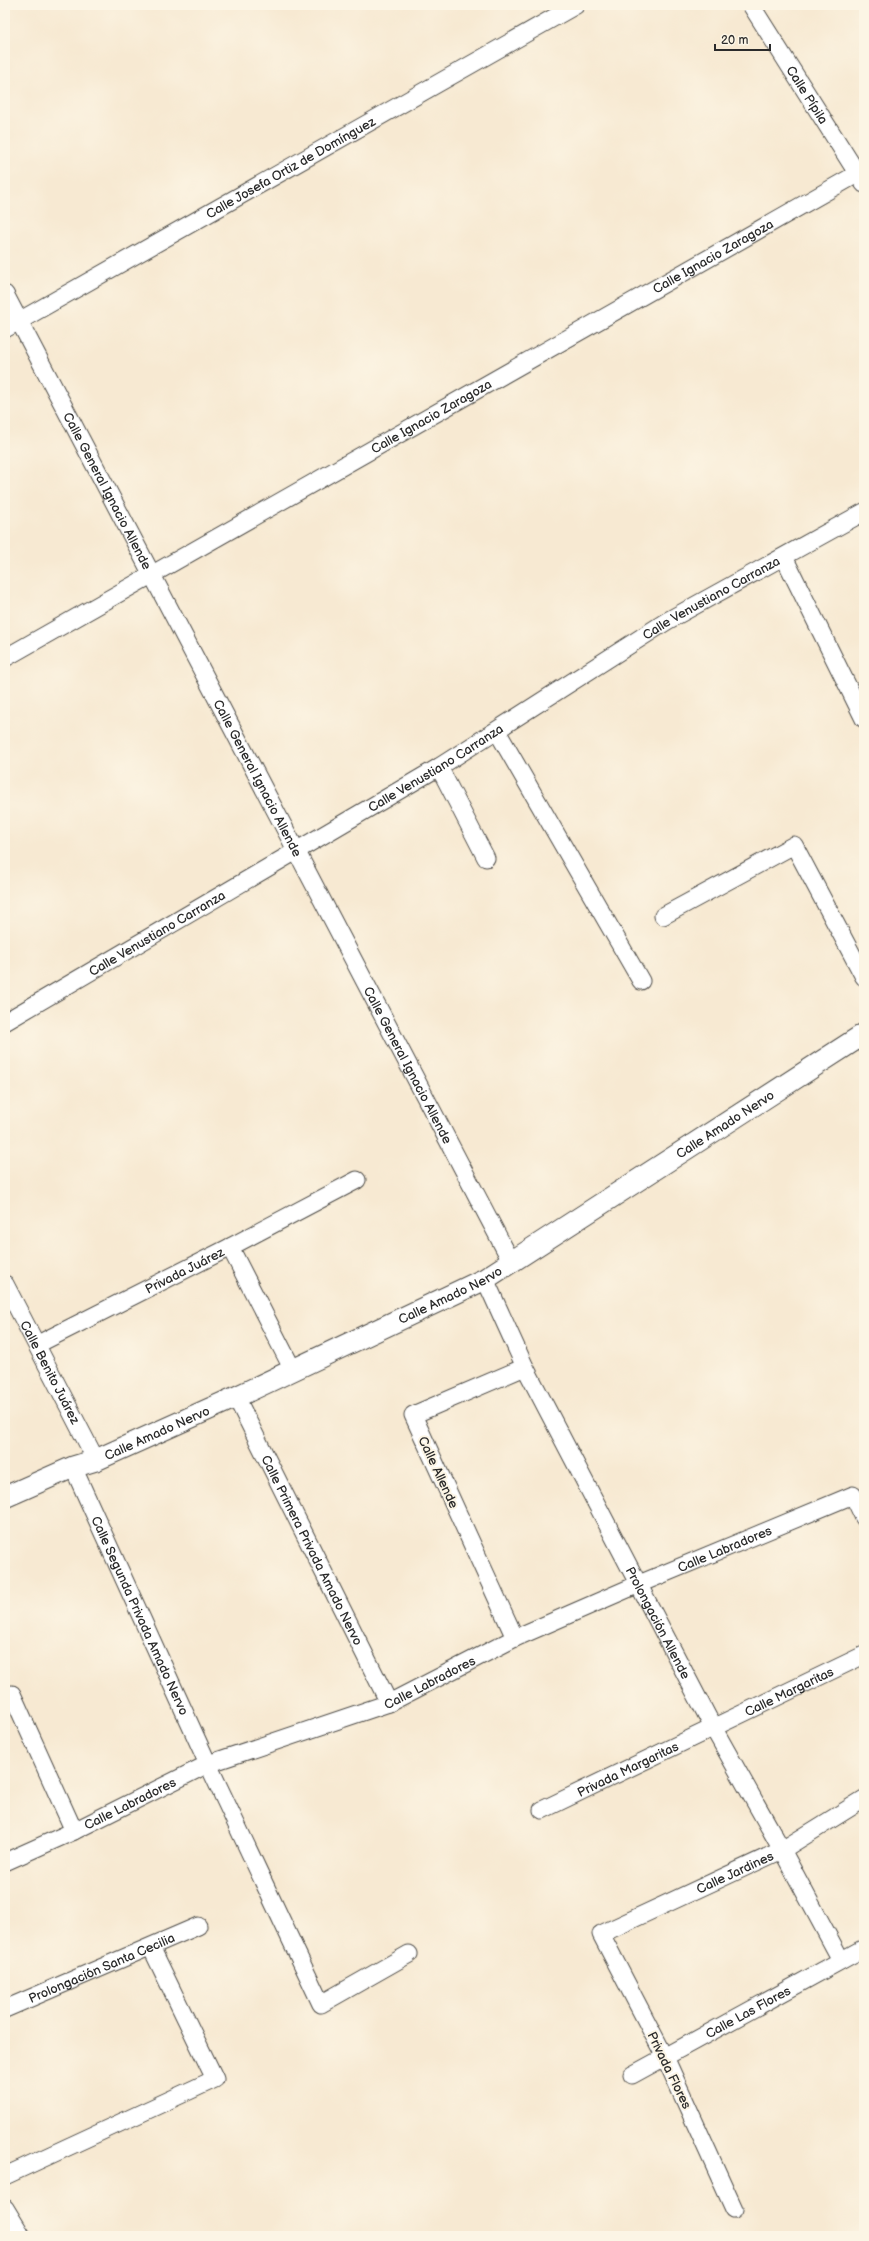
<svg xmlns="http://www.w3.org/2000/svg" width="869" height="2241" viewBox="0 0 869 2241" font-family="'Balsamiq Sans',sans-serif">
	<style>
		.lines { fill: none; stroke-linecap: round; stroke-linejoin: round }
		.minor-casing { stroke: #4a4844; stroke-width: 19 }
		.tertiary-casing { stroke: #4a4844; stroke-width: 23 }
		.minor { stroke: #fff; stroke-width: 17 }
		.tertiary { stroke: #fff; stroke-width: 21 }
		.labels { text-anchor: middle; stroke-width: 4; stroke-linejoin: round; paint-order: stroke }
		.street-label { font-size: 13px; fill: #2b2b2b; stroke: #fcf5e5 }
	</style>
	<rect width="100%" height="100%" fill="#fcf5e5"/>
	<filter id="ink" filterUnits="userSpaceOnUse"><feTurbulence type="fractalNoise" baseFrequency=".025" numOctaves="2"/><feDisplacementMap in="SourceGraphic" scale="8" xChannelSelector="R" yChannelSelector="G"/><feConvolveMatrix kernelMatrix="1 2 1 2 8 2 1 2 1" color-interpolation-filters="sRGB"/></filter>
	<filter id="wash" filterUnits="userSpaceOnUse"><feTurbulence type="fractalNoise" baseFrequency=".012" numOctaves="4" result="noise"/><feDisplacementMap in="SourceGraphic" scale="16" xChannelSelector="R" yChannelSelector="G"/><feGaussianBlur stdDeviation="0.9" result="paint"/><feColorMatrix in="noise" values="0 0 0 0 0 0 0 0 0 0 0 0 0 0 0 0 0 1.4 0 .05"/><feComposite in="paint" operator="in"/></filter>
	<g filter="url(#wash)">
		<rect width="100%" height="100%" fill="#f7e9d2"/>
	</g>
	<g filter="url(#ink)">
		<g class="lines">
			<defs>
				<g id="minor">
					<path id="s1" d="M751 5 864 184"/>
					<path id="s2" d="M5 294 511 1261"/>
					<path id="s3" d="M5 329 576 5"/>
					<path d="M784 557 864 719"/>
					<path id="s4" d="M5 658 857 174"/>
					<path d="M497 731 641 981"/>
					<path d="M439 767 486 858"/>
					<path d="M663 916 794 845 864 977"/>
					<path id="s5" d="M5 1022 439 767 667 621 864 512"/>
					<path d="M230 1247 293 1370"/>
					<path id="s6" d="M485 1279 525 1367 714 1729 782 1850 841 1960"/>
					<path id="s7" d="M5 1284 96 1460"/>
					<path id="s8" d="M38 1344 230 1247 357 1180"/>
					<path id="s9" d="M236 1397 389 1703"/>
					<path id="s10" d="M73 1467 208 1764 321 2004 409 1954"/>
					<path d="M515 1638 413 1415 525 1367"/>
					<path d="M12 1694 74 1831"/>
					<path id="s11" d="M542 1810 864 1655"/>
					<path id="s12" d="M5 1862 74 1831 208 1764 389 1703 515 1638 639 1584 853 1495 864 1518"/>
					<path id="s13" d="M5 2009 198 1926"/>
					<path id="s14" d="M632 2075 864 1948"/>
					<path d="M5 2176 215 2079 151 1947"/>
					<path d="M5 2208 22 2236"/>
					<path id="s15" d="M734 2209 665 2057 601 1934 782 1850 864 1799"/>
				</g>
				<g id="tertiary">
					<path id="s16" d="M5 1497 73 1467 96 1460 236 1397 485 1279 864 1034"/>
				</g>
			</defs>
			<!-- minor casing -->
			<use href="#minor" class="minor-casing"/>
			<!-- tertiary casing -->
			<use href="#tertiary" class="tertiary-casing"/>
			<!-- minor -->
			<use href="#minor" class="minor"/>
			<!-- tertiary -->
			<use href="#tertiary" class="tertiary"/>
		</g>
	</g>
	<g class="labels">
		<!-- street labels -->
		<g class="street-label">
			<text dy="5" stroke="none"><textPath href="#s1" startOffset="106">Calle Pípila</textPath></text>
			<text dy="5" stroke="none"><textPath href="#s3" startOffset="328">Calle Josefa Ortiz de Domínguez</textPath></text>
			<text dy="5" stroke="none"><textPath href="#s4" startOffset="814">Calle Ignacio Zaragoza</textPath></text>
			<text dy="5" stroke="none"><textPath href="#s4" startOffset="490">Calle Ignacio Zaragoza</textPath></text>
			<text dy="5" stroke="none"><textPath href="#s2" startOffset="222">Calle General Ignacio Allende</textPath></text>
			<text dy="5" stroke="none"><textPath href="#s5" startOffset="824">Calle Venustiano Carranza</textPath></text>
			<text dy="5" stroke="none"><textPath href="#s5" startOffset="500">Calle Venustiano Carranza</textPath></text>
			<text dy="5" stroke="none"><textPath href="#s2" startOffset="546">Calle General Ignacio Allende</textPath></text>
			<text dy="5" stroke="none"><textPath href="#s5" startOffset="176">Calle Venustiano Carranza</textPath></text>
			<text dy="5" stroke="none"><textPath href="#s2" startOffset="870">Calle General Ignacio Allende</textPath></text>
			<text dy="5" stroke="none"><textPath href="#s16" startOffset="813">Calle Amado Nervo</textPath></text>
			<text dy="5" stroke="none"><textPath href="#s8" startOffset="164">Privada Juárez</textPath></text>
			<text dy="5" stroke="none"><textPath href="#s16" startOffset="489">Calle Amado Nervo</textPath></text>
			<text dy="5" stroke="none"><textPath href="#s7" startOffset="99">Calle Benito Juárez</textPath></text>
			<text dy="5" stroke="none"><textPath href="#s16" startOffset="165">Calle Amado Nervo</textPath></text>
			<text transform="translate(439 1472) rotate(65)" y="5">Calle Allende</text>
			<text dy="5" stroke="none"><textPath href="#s12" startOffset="786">Calle Labradores</textPath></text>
			<text dy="5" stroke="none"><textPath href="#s9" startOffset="171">Calle Primera Privada Amado Nervo</textPath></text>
			<text dy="5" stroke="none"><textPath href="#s10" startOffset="163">Calle Segunda Privada Amado Nervo</textPath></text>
			<text dy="5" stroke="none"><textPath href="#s6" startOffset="385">Prolongación Allende</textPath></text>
			<text dy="5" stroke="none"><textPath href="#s12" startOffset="462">Calle Labradores</textPath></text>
			<text dy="5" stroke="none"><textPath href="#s11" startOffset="274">Calle Margaritas</textPath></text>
			<text dy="5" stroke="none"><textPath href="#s11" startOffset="95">Privada Margaritas</textPath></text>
			<text dy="5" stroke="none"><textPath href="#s12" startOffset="138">Calle Labradores</textPath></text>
			<text dy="5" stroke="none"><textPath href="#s15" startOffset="453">Calle Jardines</textPath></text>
			<text dy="5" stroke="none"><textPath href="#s13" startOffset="105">Prolongación Santa Cecilia</textPath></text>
			<text dy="5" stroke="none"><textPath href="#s14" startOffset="132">Calle Las Flores</textPath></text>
			<text transform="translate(670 2070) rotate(64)" y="5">Privada Flores</text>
		</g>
	</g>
	<!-- margin -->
	<rect width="869" height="2241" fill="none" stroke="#fcf5e5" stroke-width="20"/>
	<!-- scale -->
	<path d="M715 44v6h55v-6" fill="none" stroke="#2b2b2b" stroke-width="2"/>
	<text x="721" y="44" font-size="12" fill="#2b2b2b" stroke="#fcf5e5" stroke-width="3" paint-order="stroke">20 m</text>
</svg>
